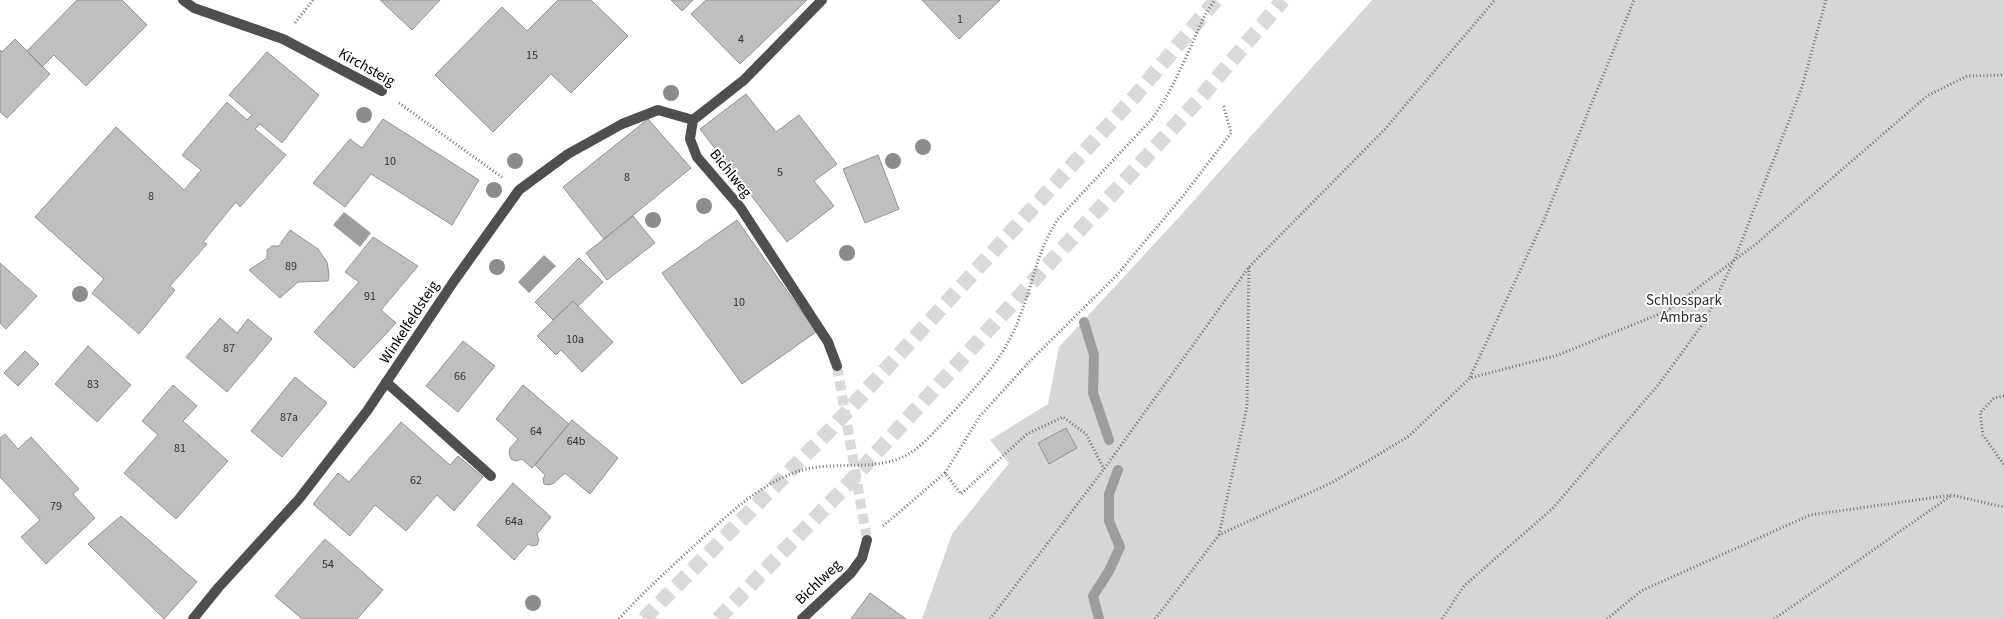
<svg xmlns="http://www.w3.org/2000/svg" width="2004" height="619" viewBox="0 0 2004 619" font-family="'Source Sans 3',sans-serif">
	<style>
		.green { fill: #d6d6d6 }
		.water { fill: #9d9d9d }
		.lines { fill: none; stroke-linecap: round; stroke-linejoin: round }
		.stream { stroke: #9d9d9d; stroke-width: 10 }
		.building { fill: #bfbfbf; stroke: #939393 }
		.street-tunnel { stroke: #d9d9d9; stroke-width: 10; stroke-dasharray: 10 5; stroke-linecap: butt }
		.highway-tunnel { stroke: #d9d9d9; stroke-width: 15; stroke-dasharray: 15 8; stroke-linecap: butt }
		.path { stroke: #717171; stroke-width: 3; stroke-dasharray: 1 2.5; stroke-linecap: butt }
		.lane { stroke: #4f4f4f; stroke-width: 10 }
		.street { stroke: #4f4f4f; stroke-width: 10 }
		.tree { fill: #8c8c8c }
		.labels { text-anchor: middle; stroke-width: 4; stroke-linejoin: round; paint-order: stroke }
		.number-label { font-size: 12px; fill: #303030 }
		.street-label { font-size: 15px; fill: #000; stroke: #fff }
		.park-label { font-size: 15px; fill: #2d2d2d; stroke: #fff }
	</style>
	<rect width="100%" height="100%" fill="#fff"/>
	<!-- green -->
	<path class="green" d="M1372 0H2004V619H922L952 534 1009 463 990 440 1048 404 1059 347 1181 215Z"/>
	<!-- water -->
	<path class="water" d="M344 212 371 233 360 247 333 225Z
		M544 255 556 266 529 293 518 282Z"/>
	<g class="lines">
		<!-- stream -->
		<path class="stream" d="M1084 322 1094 355 1093 393 1109 440
			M1099 619 1093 596 1109 571 1120 547 1109 521V494L1118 470"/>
	</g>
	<!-- building -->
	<path class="building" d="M77 0H122L147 25 86 86 54 55 42 67 27 51Z
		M380 0H440L412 30Z
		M558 0H591L628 36 571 93 551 74 493 132 435 75 502 7 527 31Z
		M671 0H693L682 11Z
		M706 0H807L740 64 691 14Z
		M922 0H1000L959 39Z
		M15 39 50 74 7 118 0 112V50L2 52Z
		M267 52 319 95 282 143 260 124 255 129 286 155 240 207 236 202 203 242 207 244 170 286 175 290 139 334 92 293 104 279 35 217 116 127 184 190 201 170 182 155 227 102 247 120 252 115 229 95Z
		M746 94 776 132 799 115 837 164 814 181 834 206 787 242 700 129Z
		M383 119 479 180 452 225 371 174 345 207 313 183 350 139 362 148Z
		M648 119 691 168 604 239 563 187Z
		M878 155 899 209 865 223 843 169Z
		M633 216 655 243 607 280 586 253Z
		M737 220 816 332 742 384 662 273Z
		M290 230 318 249 327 262 329 274 328 281 298 282 280 298 249 270 267 258V250L272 246H279Z
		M373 237 418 266 381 310 396 323 354 368 314 332 359 282 345 272Z
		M579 258 603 282 578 306 573 301 553 320 535 302Z
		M0 263 37 296 6 329 0 323Z
		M573 301 613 342 582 372 561 350 556 355 537 336Z
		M220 318 237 333 248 319 272 339 227 392 186 357Z
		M463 341 495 366 458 412 426 386Z
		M88 346 131 385 97 422 55 384Z
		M25 351 39 364 18 386 4 373Z
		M295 377 327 403 282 457 251 431Z
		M173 385 197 406 183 421 228 461 176 519 124 473 158 435 142 421Z
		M523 385 569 424 532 468 522 459 516 461 511 459 509 453 510 448 518 439 496 419Z
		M572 420 618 458 590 494 565 473 554 483 549 485 544 484 543 479 545 475 535 465Z
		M401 422 450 465 458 456 483 477 454 511 437 495 406 531 375 505 350 536 313 504 338 473 349 482Z
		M1066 428 1077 448 1049 464 1038 443Z
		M5 434 18 449 31 437 79 489 73 494 95 518 46 564 21 537 40 520 0 477V438Z
		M513 483 551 517 537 534 539 540 537 545 532 546 528 544 514 560 477 525Z
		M121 516 197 582 164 619 88 544Z
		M325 539 383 590 357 619H302L275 596Z
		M870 593 906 619H851Z"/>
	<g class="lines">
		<!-- street-tunnel -->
		<path class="street-tunnel" d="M837 366 867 540"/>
		<!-- highway-tunnel -->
		<path class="highway-tunnel" d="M644 619 831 429 1135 96 1216 0
			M718 619 846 486 1201 97 1283 0"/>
		<!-- path -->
		<path class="path" d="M295 23 313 0
			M399 103 503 178
			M1470 377 1544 220 1634 0
			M2004 396 1994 398 1980 413 1983 435 2004 465
			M945 473 980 416 1030 361 1116 276 1183 196 1231 133 1223 104
			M883 526 945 473 961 494 1027 434 1063 417 1086 434 1104 469
			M1219 535 1247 407 1249 267
			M619 619C642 593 669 569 695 545 726 517 758 484 799 471 837 459 882 475 916 449 931 437 943 422 956 409 984 378 1005 356 1020 316 1034 281 1037 249 1059 218L1152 119C1166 99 1177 78 1187 55 1196 36 1202 17 1215 0
			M990 619 1104 469 1249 267 1385 129 1495 0
			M1155 619 1219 535 1333 482 1409 436 1470 378 1558 355 1667 311 1756 244 1927 96 1967 76 2004 75
			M1442 619 1464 586 1553 508 1659 384 1705 321 1735 258 1801 90 1826 0
			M1607 619 1641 591 1810 515 1952 495 2004 507
			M1774 619 1952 495"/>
		<!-- lane -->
		<path class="lane" d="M183 0 194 8 283 39 382 91
			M386 382 491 476"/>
		<!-- street -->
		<path class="street" d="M822 0 744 80 693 120 690 139 697 157 740 207 828 342 837 366
			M193 619 218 588 299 499 367 411 454 281 519 190 568 154 622 124 658 110 693 120
			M802 619 851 573 862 558 867 540"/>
	</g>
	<!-- trees -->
	<g class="tree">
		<circle cx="671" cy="93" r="8"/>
		<circle cx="364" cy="115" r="8"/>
		<circle cx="923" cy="147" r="8"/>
		<circle cx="515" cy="161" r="8"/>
		<circle cx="893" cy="161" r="8"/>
		<circle cx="494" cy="190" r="8"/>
		<circle cx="704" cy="206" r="8"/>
		<circle cx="653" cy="220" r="8"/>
		<circle cx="847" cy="253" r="8"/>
		<circle cx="497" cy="267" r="8"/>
		<circle cx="80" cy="294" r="8"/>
		<circle cx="533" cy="603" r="8"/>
	</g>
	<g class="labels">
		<!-- number labels -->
		<g class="number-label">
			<text x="960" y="23">1</text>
			<text x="741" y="43">4</text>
			<text x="532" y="59">15</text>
			<text x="390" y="165">10</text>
			<text x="780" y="176">5</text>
			<text x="627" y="181">8</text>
			<text x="151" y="200">8</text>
			<text x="291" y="270">89</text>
			<text x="370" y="300">91</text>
			<text x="739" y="306">10</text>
			<text x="575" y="343">10a</text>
			<text x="229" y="352">87</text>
			<text x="460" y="380">66</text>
			<text x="93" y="388">83</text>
			<text x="289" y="421">87a</text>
			<text x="536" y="435">64</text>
			<text x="576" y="445">64b</text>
			<text x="180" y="452">81</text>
			<text x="416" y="484">62</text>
			<text x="56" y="510">79</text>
			<text x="514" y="525">64a</text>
			<text x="328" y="568">54</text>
		</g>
		<!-- street labels -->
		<g class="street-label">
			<text transform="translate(367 67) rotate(29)" y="5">Kirchsteig</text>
			<text transform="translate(731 173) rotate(51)" y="5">Bichlweg</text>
			<text transform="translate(409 322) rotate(-57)" y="5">Winkelfeldsteig</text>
			<text transform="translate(818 582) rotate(-44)" y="5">Bichlweg</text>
		</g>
		<!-- park labels -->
		<g class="park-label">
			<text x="1684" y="305">Schlosspark<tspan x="1684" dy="17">Ambras</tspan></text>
		</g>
	</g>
</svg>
